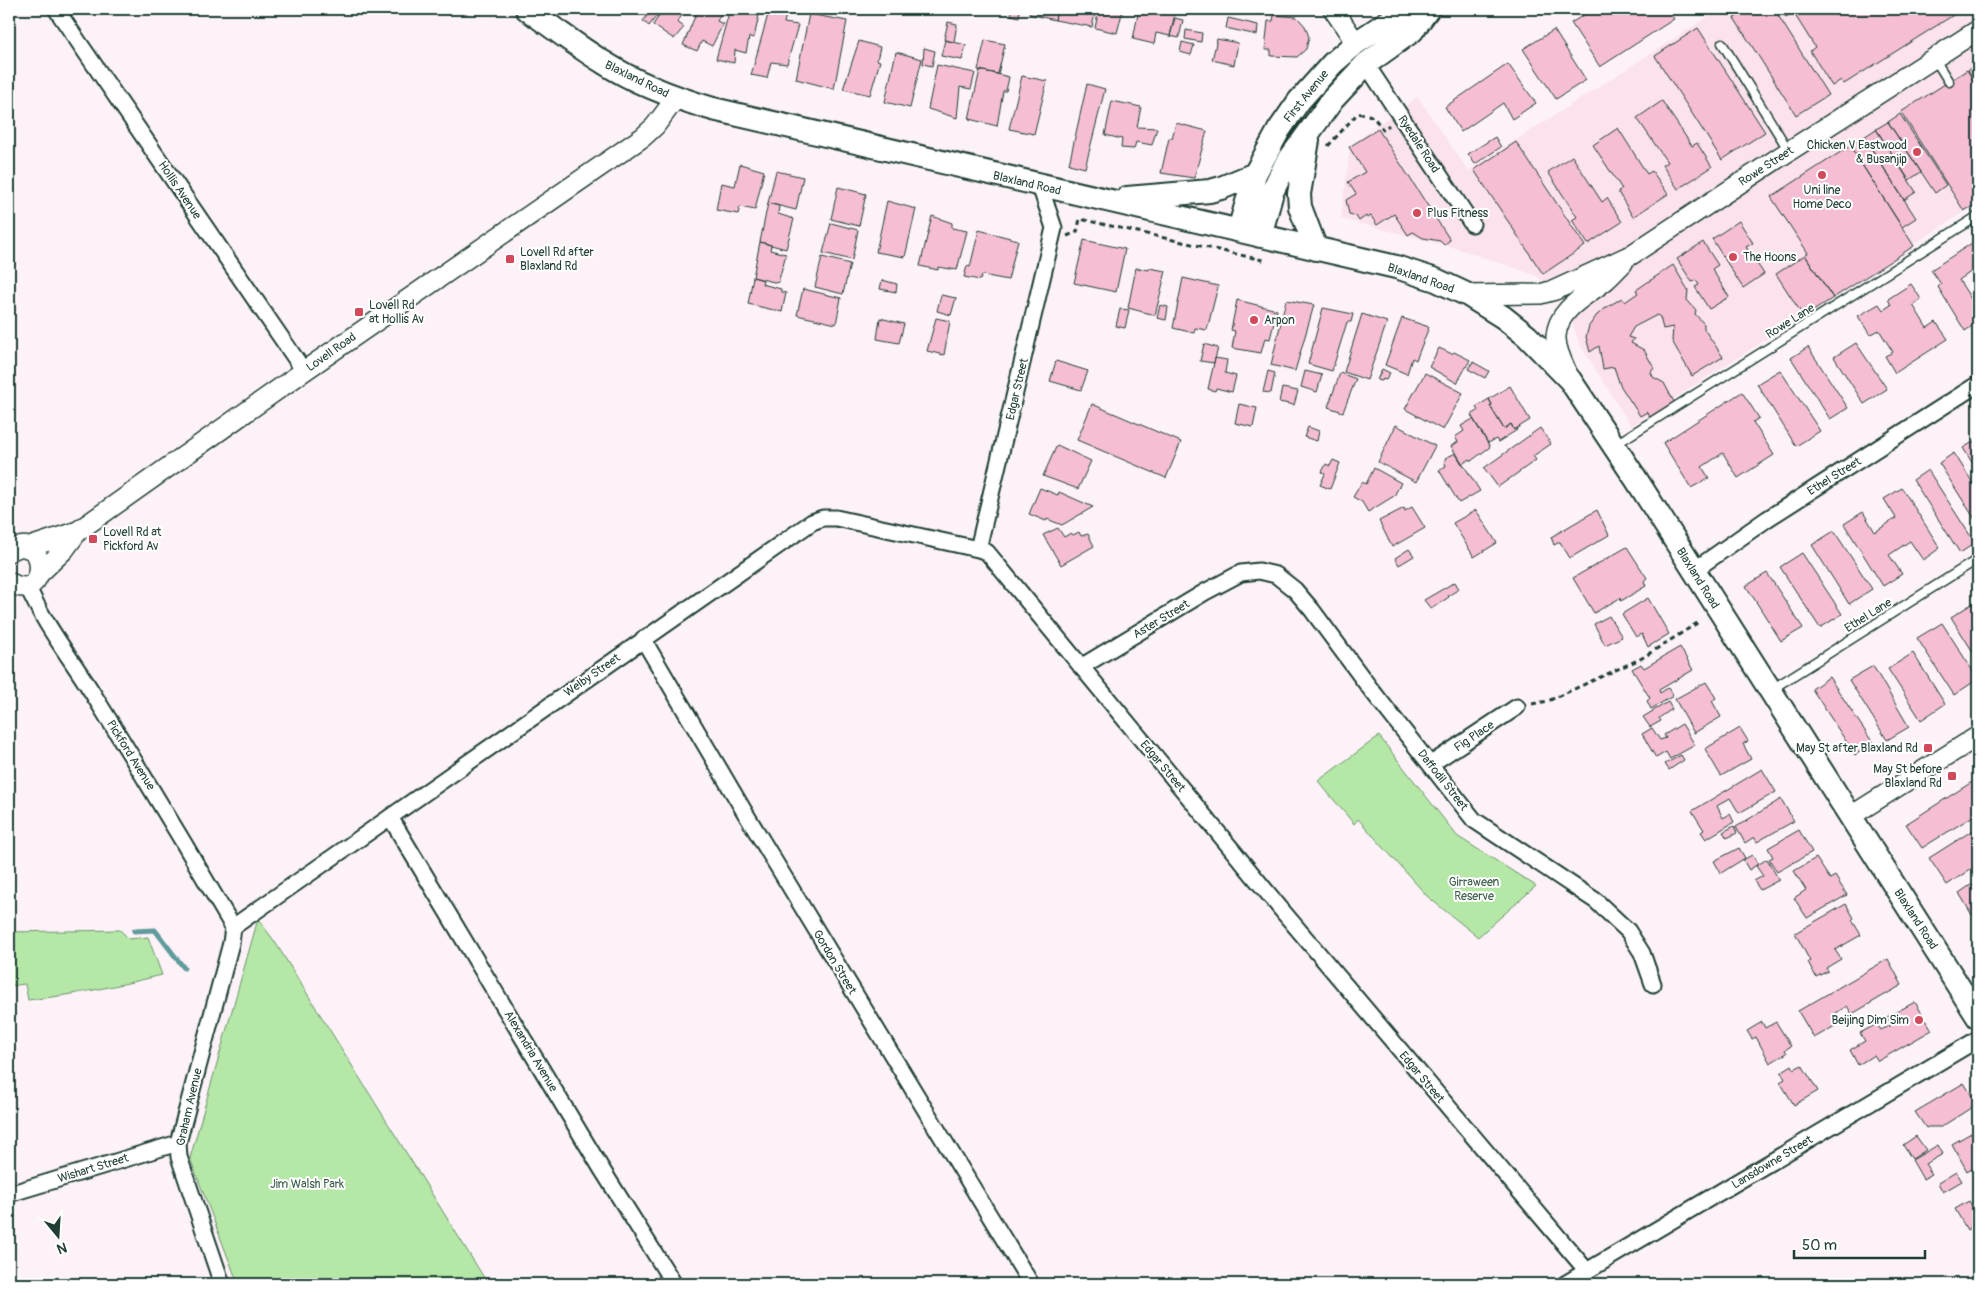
<svg xmlns="http://www.w3.org/2000/svg" width="1987" height="1293" viewBox="0 0 1987 1293" font-family="Pangolin,sans-serif">
	<style>
		.built { fill: #fbe2ed }
		.green { fill: #b5e7a7; stroke: #6a926e }
		.lines { fill: none; stroke-linecap: round; stroke-linejoin: round }
		.stream { stroke: #5e9b9b; stroke-width: 5 }
		.building { fill: #f5bed5; stroke: #1f3d34 }
		.service-casing { stroke: #1f3d34; stroke-width: 11 }
		.minor-casing { stroke: #1f3d34; stroke-width: 19 }
		.tertiary-casing { stroke: #1f3d34; stroke-width: 22 }
		.primary-casing { stroke: #1f3d34; stroke-width: 26 }
		.path { stroke: #1f3d34; stroke-width: 3; stroke-dasharray: 5 4; stroke-linecap: butt }
		.service { stroke: #fff; stroke-width: 8 }
		.minor { stroke: #fff; stroke-width: 15 }
		.tertiary { stroke: #fff; stroke-width: 19 }
		.primary { stroke: #fff; stroke-width: 22 }
		.poi-dot { fill: #d1495b; stroke: #fff; stroke-width: 2 }
		.labels { text-anchor: middle; stroke-width: 4; stroke-linejoin: round; paint-order: stroke }
		.street-label { font-size: 12px; fill: #1f3d34; stroke: #fff }
		.poi-label { font-size: 12px; fill: #1f3d34; stroke: #fff; text-anchor: start }
		.park-label { font-size: 12px; fill: #3d5f4b; stroke: #fff }
	</style>
	<rect width="100%" height="100%" fill="#fdf2f7"/>
	<filter id="ink" filterUnits="userSpaceOnUse"><feTurbulence type="fractalNoise" baseFrequency=".02" numOctaves="2"/><feDisplacementMap in="SourceGraphic" scale="10" xChannelSelector="R" yChannelSelector="G"/><feConvolveMatrix kernelMatrix="1 2 1 2 8 2 1 2 1" color-interpolation-filters="sRGB"/></filter>
	<g filter="url(#ink)">
		<!-- built -->
		<path class="built" d="M1720 9H1978V203L1631 426 1579 343 1568 308 1555 290 1535 275 1450 246 1341 219 1350 149 1373 128 1418 97 1468 171Z"/>
		<!-- green -->
		<path class="green" d="M1379 736 1457 836 1536 886 1478 937 1428 897 1358 819 1354 824 1318 781Z
			M258 919 275 942 488 1284H238L190 1158Z
			M120 930 129 939 148 937 162 975C117 986 74 995 28 1000L25 984 9 986V932Z"/>
		<g class="lines">
			<!-- stream -->
			<path class="stream" d="M134 931 155 930 184 968"/>
		</g>
		<!-- building -->
		<path class="building" d="M635 9H647L643 14Z
			M656 9H687L677 22 684 27 674 39 653 25 660 14Z
			M698 9H723L717 21 723 24 712 46 702 41 697 51 683 45Z
			M730 9H751L750 14 759 15 754 38 749 37 746 53 735 50 734 63 716 59Z
			M1012 9H1020L1019 17 1011 15Z
			M1030 9H1057L1055 20 1029 14Z
			M1057 9H1096L1092 27 1055 20Z
			M1099 9H1123L1117 33 1095 28Z
			M1139 9H1176L1170 36 1156 33 1154 44 1133 39Z
			M1593 9H1667L1674 19 1600 67 1571 23Z
			M1750 9H1774L1828 95 1796 115 1734 18Z
			M1781 9H1963L1844 84 1841 80 1832 86 1810 51 1815 47 1793 12 1786 17Z
			M652 10 658 14 649 26 643 21Z
			M769 11 786 15 784 23 798 25 787 64 771 62 767 78 751 75Z
			M809 14 847 21 834 89 796 79Z
			M1274 15 1297 17 1305 26 1309 37 1306 49 1297 57 1271 56V50H1265L1268 21H1273Z
			M1175 18 1183 20 1179 38 1170 36Z
			M1228 18 1258 25 1257 35 1226 28Z
			M948 22 957 24 954 42 944 40Z
			M1698 28 1765 132 1722 160 1655 56Z
			M1186 30 1202 33 1201 42 1185 39Z
			M1554 30 1586 80 1556 99 1523 49Z
			M1217 39 1238 43 1234 65 1212 60Z
			M945 40 966 45 962 60 941 56Z
			M985 40 1005 44 998 74 978 70Z
			M859 41 880 47 877 60 880 61 870 95 843 89Z
			M1182 42 1194 45 1191 55 1180 52Z
			M924 48 935 51 932 66 923 64Z
			M896 52 922 59 910 108 885 102Z
			M1508 64 1536 103 1512 119 1503 103 1461 132 1445 107Z
			M1978 64V86L1968 70Z
			M937 65 975 73 971 89 960 87 957 118 928 109Z
			M980 70 1009 77 1006 91H1003L997 126 969 119Z
			M1967 70 1978 88V203L1964 211 1901 112Z
			M1022 76 1047 81 1034 134 1009 129Z
			M1087 84 1105 89 1085 168 1069 164Z
			M1112 101 1141 107 1137 127 1157 128 1152 145 1136 142 1134 149 1121 148 1122 139 1105 135Z
			M1662 101 1692 146 1697 143 1712 167 1678 189 1662 165 1667 162 1637 118Z
			M1900 114 1946 185 1935 193 1888 122Z
			M1888 122 1921 172 1909 180 1876 129Z
			M1176 123 1207 131 1194 178 1161 173 1169 138H1172Z
			M1618 128 1647 174 1652 171 1668 194 1633 217 1618 192 1622 189 1593 145Z
			M1378 129 1450 240 1444 245 1440 241 1423 238 1413 232 1408 235 1394 214 1377 225 1371 216 1367 218 1366 216 1359 221 1356 216 1349 214 1346 200 1356 194 1348 182 1365 172 1349 147Z
			M1876 129 1916 192 1904 200 1864 137Z
			M1495 137 1501 147 1475 164 1468 154Z
			M1864 137 1916 218 1902 227 1850 146Z
			M1516 142 1585 246 1543 274 1474 170Z
			M1850 146 1914 246 1833 298 1805 255 1808 253 1771 197Z
			M1572 156 1602 202 1607 198 1622 222 1588 244 1572 220 1577 217 1548 172Z
			M740 164 764 171 755 210 740 207 738 214 716 210 721 183 735 186Z
			M776 171 803 177 796 210 768 203Z
			M838 187 866 194 859 226 831 219Z
			M887 201 916 209 905 257 876 252Z
			M768 203 779 206 778 214 794 219 786 249 760 242Z
			M932 216 952 223V228L967 231 957 270 938 267V270L920 266Z
			M1739 221 1753 243 1746 247 1764 274 1743 288 1712 239Z
			M831 223 858 230 852 260 823 253Z
			M979 230 1018 240 1008 280 982 275 980 280 964 277 967 266 970 267Z
			M1084 240 1125 249 1116 292 1074 283Z
			M1975 241 1978 246V281L1972 271 1959 280 1978 310V322L1965 331 1938 287 1941 284 1931 270Z
			M760 242 771 245 770 250 786 254 778 283 753 277Z
			M1703 242 1718 265 1712 269 1729 297 1709 309 1695 287 1699 285 1696 280 1692 282 1677 259Z
			M1805 255 1833 298 1804 317 1776 274Z
			M822 257 850 264 843 294 815 287Z
			M1673 265 1688 290 1687 300 1696 310 1695 314 1704 324V329L1723 357 1692 376 1672 341 1673 327 1663 329 1660 317 1657 315 1634 327 1628 337 1634 339 1631 343 1644 350 1654 368 1651 372 1653 377 1664 383 1674 402 1650 417 1647 412 1640 416 1620 385 1614 367 1603 369 1599 346 1590 352 1586 337 1589 326 1597 315 1607 307 1622 298 1625 302 1638 293 1636 290Z
			M1136 268 1149 270V268L1166 271 1155 315 1128 308Z
			M753 277 763 280 762 284 781 289V292L786 293 782 312 748 304Z
			M1183 278 1218 286 1207 330 1195 328 1194 333 1173 328Z
			M882 280 897 284 896 292 880 289Z
			M1911 284 1921 299 1913 305 1927 328 1936 322 1948 339 1895 373 1885 356 1893 352 1879 330 1870 335 1858 316 1879 304 1883 310 1891 305 1888 299Z
			M803 289 841 298 836 324 797 315Z
			M941 295 956 298 951 315 937 311Z
			M1237 300 1277 310 1270 339 1265 338 1261 353 1232 348 1235 331 1231 330Z
			M1286 300 1314 305 1295 371 1271 365Z
			M1160 305 1168 307 1166 320 1157 318Z
			M1323 308 1353 314 1351 322H1347L1332 371 1308 364Z
			M1120 309 1129 310 1125 328 1116 326Z
			M1362 314 1387 322 1367 380 1344 372Z
			M880 318 904 324 899 343 877 339Z
			M936 318 950 321 944 355 927 351Z
			M1402 318 1429 327 1416 360 1412 358 1407 374 1385 365Z
			M1856 343 1887 389 1864 404 1834 357Z
			M1204 344 1218 348 1214 363 1200 361Z
			M1808 347 1848 408 1830 419 1791 358Z
			M1439 348 1452 354 1454 352 1470 360 1457 383 1429 367Z
			M1215 358 1227 360 1225 373 1236 376 1232 392 1216 388 1215 391 1208 389Z
			M1056 361 1088 371 1081 390 1050 381Z
			M1473 362 1489 371 1485 378 1468 369Z
			M1382 369 1390 373 1386 380 1383 379 1382 381 1377 380Z
			M1780 370 1820 431 1796 446 1757 384Z
			M1268 371 1275 373 1271 393 1263 392Z
			M1305 371 1322 375 1317 392 1301 387Z
			M1340 373 1356 379 1343 412 1328 407Z
			M1425 373 1463 393 1443 430 1405 409Z
			M1510 386 1530 420 1514 430 1511 424 1504 429 1490 406 1492 405 1489 399Z
			M1282 388 1298 391 1294 405 1279 402Z
			M1742 392 1759 418 1753 422 1774 455 1738 478 1723 453 1702 467 1709 478 1691 488 1663 443Z
			M1489 399 1492 405 1490 406 1504 429 1511 424 1514 430 1516 428 1517 430 1498 442 1496 439 1488 443 1471 415 1478 411 1476 407Z
			M1092 404 1181 442 1166 478 1077 440Z
			M1239 404 1257 408 1253 427 1235 423Z
			M1473 419 1490 447 1471 461 1470 459 1462 464 1451 446 1458 442 1455 437 1464 431 1461 426Z
			M1396 425 1435 446 1416 482 1378 462Z
			M1308 427 1319 431 1317 441 1304 437Z
			M1540 428 1551 444 1533 456 1536 460 1498 487 1484 468Z
			M1978 439V472L1963 448Z
			M1057 445 1091 461 1078 489 1043 476Z
			M1456 453 1480 491 1459 503 1439 470 1446 466 1444 461 1446 460 1445 458Z
			M1954 453 1978 491V524L1939 463Z
			M1333 460 1340 463 1330 489 1320 485 1325 474 1322 472 1326 464 1330 466Z
			M1374 468 1401 483 1394 496 1368 512 1362 502 1353 497 1362 482 1366 484Z
			M1928 470 1975 543 1960 553 1913 480Z
			M1040 488 1058 495 1059 492 1093 507 1062 525 1047 519 1046 521 1029 514Z
			M1902 488 1940 548 1923 560 1910 541 1889 555 1902 574 1883 586 1844 524 1863 512 1875 532 1896 518 1884 499Z
			M1412 507 1425 528 1392 547 1379 521 1404 508 1405 511Z
			M1476 510 1497 543 1474 557 1453 523Z
			M1597 510 1609 535 1570 558 1560 542 1554 545 1551 537Z
			M1058 528 1064 537 1071 533 1073 535 1079 532 1081 536 1088 534 1094 546 1061 565 1043 535Z
			M1834 531 1872 589 1849 604 1812 545Z
			M1627 547 1647 578 1644 581 1646 586 1621 601 1620 598 1594 613 1573 578Z
			M1409 549 1414 556 1399 565 1395 558Z
			M1802 553 1842 614 1820 628 1780 567Z
			M1767 573 1803 628 1781 641 1746 586Z
			M1455 582 1459 589 1448 596 1449 597 1431 609 1424 600Z
			M1648 598 1669 634 1648 647 1642 634 1636 637 1622 614Z
			M1975 602 1978 607V660L1951 617Z
			M1609 616 1622 637 1605 645 1594 624Z
			M1942 623 1978 679 1954 695 1917 638Z
			M1680 647 1693 670 1659 690 1660 693 1668 688 1673 696 1651 709 1647 701 1650 698 1632 669 1641 664 1644 668Z
			M1913 653 1945 704 1921 720 1888 669Z
			M1873 666 1909 727 1887 740 1849 680Z
			M1829 677 1873 743 1855 755 1812 689Z
			M1706 682 1716 698 1712 701 1721 717 1694 733 1675 699Z
			M1668 702 1672 709 1659 718 1661 721 1650 727 1643 717Z
			M1682 724 1695 745 1670 759 1666 752 1656 758 1642 734 1652 728 1660 740 1666 738 1664 735Z
			M1740 728 1748 741 1743 744 1751 759 1721 776 1705 749Z
			M1681 755 1684 760 1669 770 1665 764Z
			M1762 769 1776 792 1739 813 1730 798 1717 806 1723 818 1730 814 1734 822 1706 839 1701 832 1704 830 1692 811Z
			M1972 782 1978 792V813L1922 848 1906 824Z
			M1781 799 1794 821 1757 842 1754 837 1745 843 1736 827Z
			M1734 826 1737 833 1727 838 1723 832Z
			M1978 827V864L1947 885 1929 858Z
			M1799 830 1812 852 1777 872 1769 859 1773 857 1768 848Z
			M1739 848 1745 858 1721 873 1714 861Z
			M1752 855 1758 864 1749 870 1743 860Z
			M1816 858 1830 879 1835 876 1847 895 1807 918 1794 898 1806 890 1794 871Z
			M1767 859 1779 880 1760 890 1754 881 1763 876 1756 866Z
			M1978 880V911L1972 915 1959 893Z
			M1846 904 1854 918 1852 920 1861 935 1835 950 1841 959 1826 968 1828 971 1816 977 1808 962 1810 961 1795 933Z
			M1888 959 1902 985 1852 1014 1847 1006 1836 1013 1840 1023 1814 1038 1798 1011Z
			M1915 1002 1932 1030 1878 1061 1874 1055 1858 1065 1850 1050 1865 1041 1860 1033 1877 1024 1881 1030 1891 1025 1887 1017Z
			M1762 1022 1765 1028 1776 1022 1791 1046 1785 1050 1787 1053 1770 1063 1756 1037 1752 1039 1747 1031Z
			M1792 1065 1794 1069 1802 1065 1818 1091 1794 1105 1780 1082 1785 1079 1781 1072Z
			M1964 1083 1977 1104 1941 1127H1928L1926 1128 1915 1112Z
			M1978 1129V1164L1967 1171 1952 1144Z
			M1916 1136 1926 1150 1912 1159 1903 1145Z
			M1938 1145 1943 1154 1925 1164 1932 1174 1923 1179 1912 1160Z
			M1956 1172 1962 1181 1943 1192 1938 1183Z
			M1969 1201 1974 1209 1978 1207V1222L1967 1230 1955 1209Z"/>
		<g class="lines">
			<defs>
				<path id="service" d="M1722 43 1789 151
					M1934 58 1949 82
					M1616 444 1978 216
					M1772 689 1978 559"/>
				<path id="minor" d="M56 9 304 371
					M1366 64 1472 224
					M978 549 1054 228 1040 186
					M1693 571 1767 519 1978 384
					M27 585C45 627 75 663 98 702 144 776 189 851 233 927L231 943 178 1143 179 1157 222 1284
					M643 639 744 811 1031 1284
					M1081 667 1205 592 1241 573 1259 571 1276 575 1295 590 1312 610 1369 687 1474 820 1596 901 1628 931 1642 953 1653 984
					M1431 764 1517 707
					M390 817 601 1168 674 1284
					M233 927 812 522 823 518H836L978 549 987 552 1285 914 1587 1271
					M9 1194 178 1143
					M1565 1284 1978 1039"/>
				<path id="tertiary" d="M1333 9 1356 43
					M1468 295 1540 294 1555 290 1631 255 1789 151 1978 30
					M1569 377C1564 365 1555 350 1556 336 1558 308 1587 296 1606 280 1612 275 1617 269 1623 263
					M27 548 78 531
					M9 552C48 525 51 607 9 582
					M40 573 64 550 78 531 304 371 643 137 655 126 676 98
					M1851 816 1978 736"/>
				<path id="primary" d="M527 9C552 27 577 46 603 62 637 84 675 98 713 109L1396 267 1436 280 1468 295 1503 317 1527 336 1570 380 1636 479 1978 1017
					M1308 140 1299 194 1300 207 1316 249
					M1127 198 1210 191 1221 188 1255 174
					M1239 230 1255 174 1279 130 1299 101 1333 63 1356 43 1400 14 1425 9
					M1260 236 1272 192 1286 164 1333 99 1366 64 1412 31 1428 9"/>
			</defs>
			<!-- service casing -->
			<use href="#service" class="service-casing"/>
			<!-- minor casing -->
			<use href="#minor" class="minor-casing"/>
			<!-- tertiary casing -->
			<use href="#tertiary" class="tertiary-casing"/>
			<!-- primary casing -->
			<use href="#primary" class="primary-casing"/>
			<!-- path -->
			<path class="path" d="M1328 146 1357 114C1370 112 1376 119 1383 130L1389 125
				M1067 236 1077 232 1080 219 1267 261
				M1532 704 1548 701 1642 658 1699 622"/>
			<!-- service -->
			<use href="#service" class="service"/>
			<!-- minor -->
			<use href="#minor" class="minor"/>
			<!-- tertiary -->
			<use href="#tertiary" class="tertiary"/>
			<!-- primary -->
			<use href="#primary" class="primary"/>
		</g>
	</g>
	<!-- markers -->
	<g class="poi-dot">
		<circle cx="1917" cy="152" r="5"/>
		<circle cx="1822" cy="175" r="5"/>
		<circle cx="1417" cy="213" r="5"/>
		<circle cx="1733" cy="257" r="5"/>
		<rect x="505" y="254" width="10" height="10" rx="2.5"/>
		<rect x="354" y="307" width="10" height="10" rx="2.5"/>
		<circle cx="1254" cy="320" r="5"/>
		<rect x="88" y="534" width="10" height="10" rx="2.5"/>
		<rect x="1923" y="743" width="10" height="10" rx="2.5"/>
		<rect x="1947" y="771" width="10" height="10" rx="2.5"/>
		<circle cx="1919" cy="1020" r="5"/>
	</g>
	<g class="labels">
		<!-- street labels -->
		<g class="street-label">
			<text transform="translate(637 79) rotate(26)" y="4">Blaxland Road</text>
			<text transform="translate(1306 96) rotate(-51)" y="4">First Avenue</text>
			<text transform="translate(1419 144) rotate(57)" y="4">Ryedale Road</text>
			<text transform="translate(1766 166) rotate(-33)" y="4">Rowe Street</text>
			<text transform="translate(1027 183) rotate(13)" y="4">Blaxland Road</text>
			<text transform="translate(180 190) rotate(56)" y="4">Hollis Avenue</text>
			<text transform="translate(1421 278) rotate(19)" y="4">Blaxland Road</text>
			<text transform="translate(1790 321) rotate(-32)" y="4">Rowe Lane</text>
			<text transform="translate(331 352) rotate(-35)" y="4">Lovell Road</text>
			<text transform="translate(1017 389) rotate(-77)" y="4">Edgar Street</text>
			<text transform="translate(1834 476) rotate(-32)" y="4">Ethel Street</text>
			<text transform="translate(1698 578) rotate(58)" y="4">Blaxland Road</text>
			<text transform="translate(1868 615) rotate(-32)" y="4">Ethel Lane</text>
			<text transform="translate(1161 619) rotate(-31)" y="4">Aster Street</text>
			<text transform="translate(592 675) rotate(-35)" y="4">Welby Street</text>
			<text transform="translate(1474 736) rotate(-34)" y="4">Fig Place</text>
			<text transform="translate(131 755) rotate(58)" y="4">Pickford Avenue</text>
			<text transform="translate(1163 766) rotate(50)" y="4">Edgar Street</text>
			<text transform="translate(1443 780) rotate(52)" y="4">Daffodil Street</text>
			<text transform="translate(1916 919) rotate(57)" y="4">Blaxland Road</text>
			<text transform="translate(835 962) rotate(59)" y="4">Gordon Street</text>
			<text transform="translate(531 1051) rotate(59)" y="4">Alexandria Avenue</text>
			<text transform="translate(1422 1077) rotate(50)" y="4">Edgar Street</text>
			<text transform="translate(189 1107) rotate(-77)" y="4">Graham Avenue</text>
			<text transform="translate(1772 1162) rotate(-31)" y="4">Lansdowne Street</text>
			<text transform="translate(93 1168) rotate(-17)" y="4">Wishart Street</text>
		</g>
		<!-- poi labels -->
		<g class="poi-label">
			<text x="1907" y="149" text-anchor="end">Chicken V Eastwood<tspan x="1907" dy="14">&amp; Busanjip</tspan></text>
			<text x="1822" y="194" text-anchor="middle">Uni line<tspan x="1822" dy="14">Home Deco</tspan></text>
			<text x="1427" y="217">Plus Fitness</text>
			<text x="520" y="256">Lovell Rd after<tspan x="520" dy="14">Blaxland Rd</tspan></text>
			<text x="1743" y="261">The Hoons</text>
			<text x="369" y="309">Lovell Rd<tspan x="369" dy="14">at Hollis Av</tspan></text>
			<text x="1264" y="324">Arpon</text>
			<text x="103" y="536">Lovell Rd at<tspan x="103" dy="14">Pickford Av</tspan></text>
			<text x="1918" y="752" text-anchor="end">May St after Blaxland Rd</text>
			<text x="1942" y="773" text-anchor="end">May St before<tspan x="1942" dy="14">Blaxland Rd</tspan></text>
			<text x="1909" y="1024" text-anchor="end">Beijing Dim Sim</text>
		</g>
		<!-- park labels -->
		<g class="park-label">
			<text x="1474" y="886">Girraween<tspan x="1474" dy="14">Reserve</tspan></text>
			<text x="307" y="1188">Jim Walsh Park</text>
		</g>
	</g>
	<!-- margin -->
	<rect width="1987" height="1293" fill="none" stroke="#fff" stroke-width="30"/>
	<rect x="15" y="15" width="1957" height="1263" fill="none" stroke="#1f3d34" stroke-width="2" filter="url(#ink)"/>
	<!-- north arrow -->
	<g transform="translate(58 1236) rotate(162)" stroke="#ffffff" stroke-width="4" paint-order="stroke">
	<path d="M0-4L9 19L0 12L-9 19Z" fill="#1f3d34"/>
	<text y="-8" font-size="14" font-weight="bold" text-anchor="middle" fill="#1f3d34">N</text>
	</g>
	<!-- scale -->
	<path d="M1794 1250v8h131v-8" fill="none" stroke="#1f3d34" stroke-width="2.5"/>
	<text x="1802" y="1250" font-size="15" fill="#1f3d34" stroke="#ffffff" stroke-width="4" paint-order="stroke">50 m</text>
</svg>
